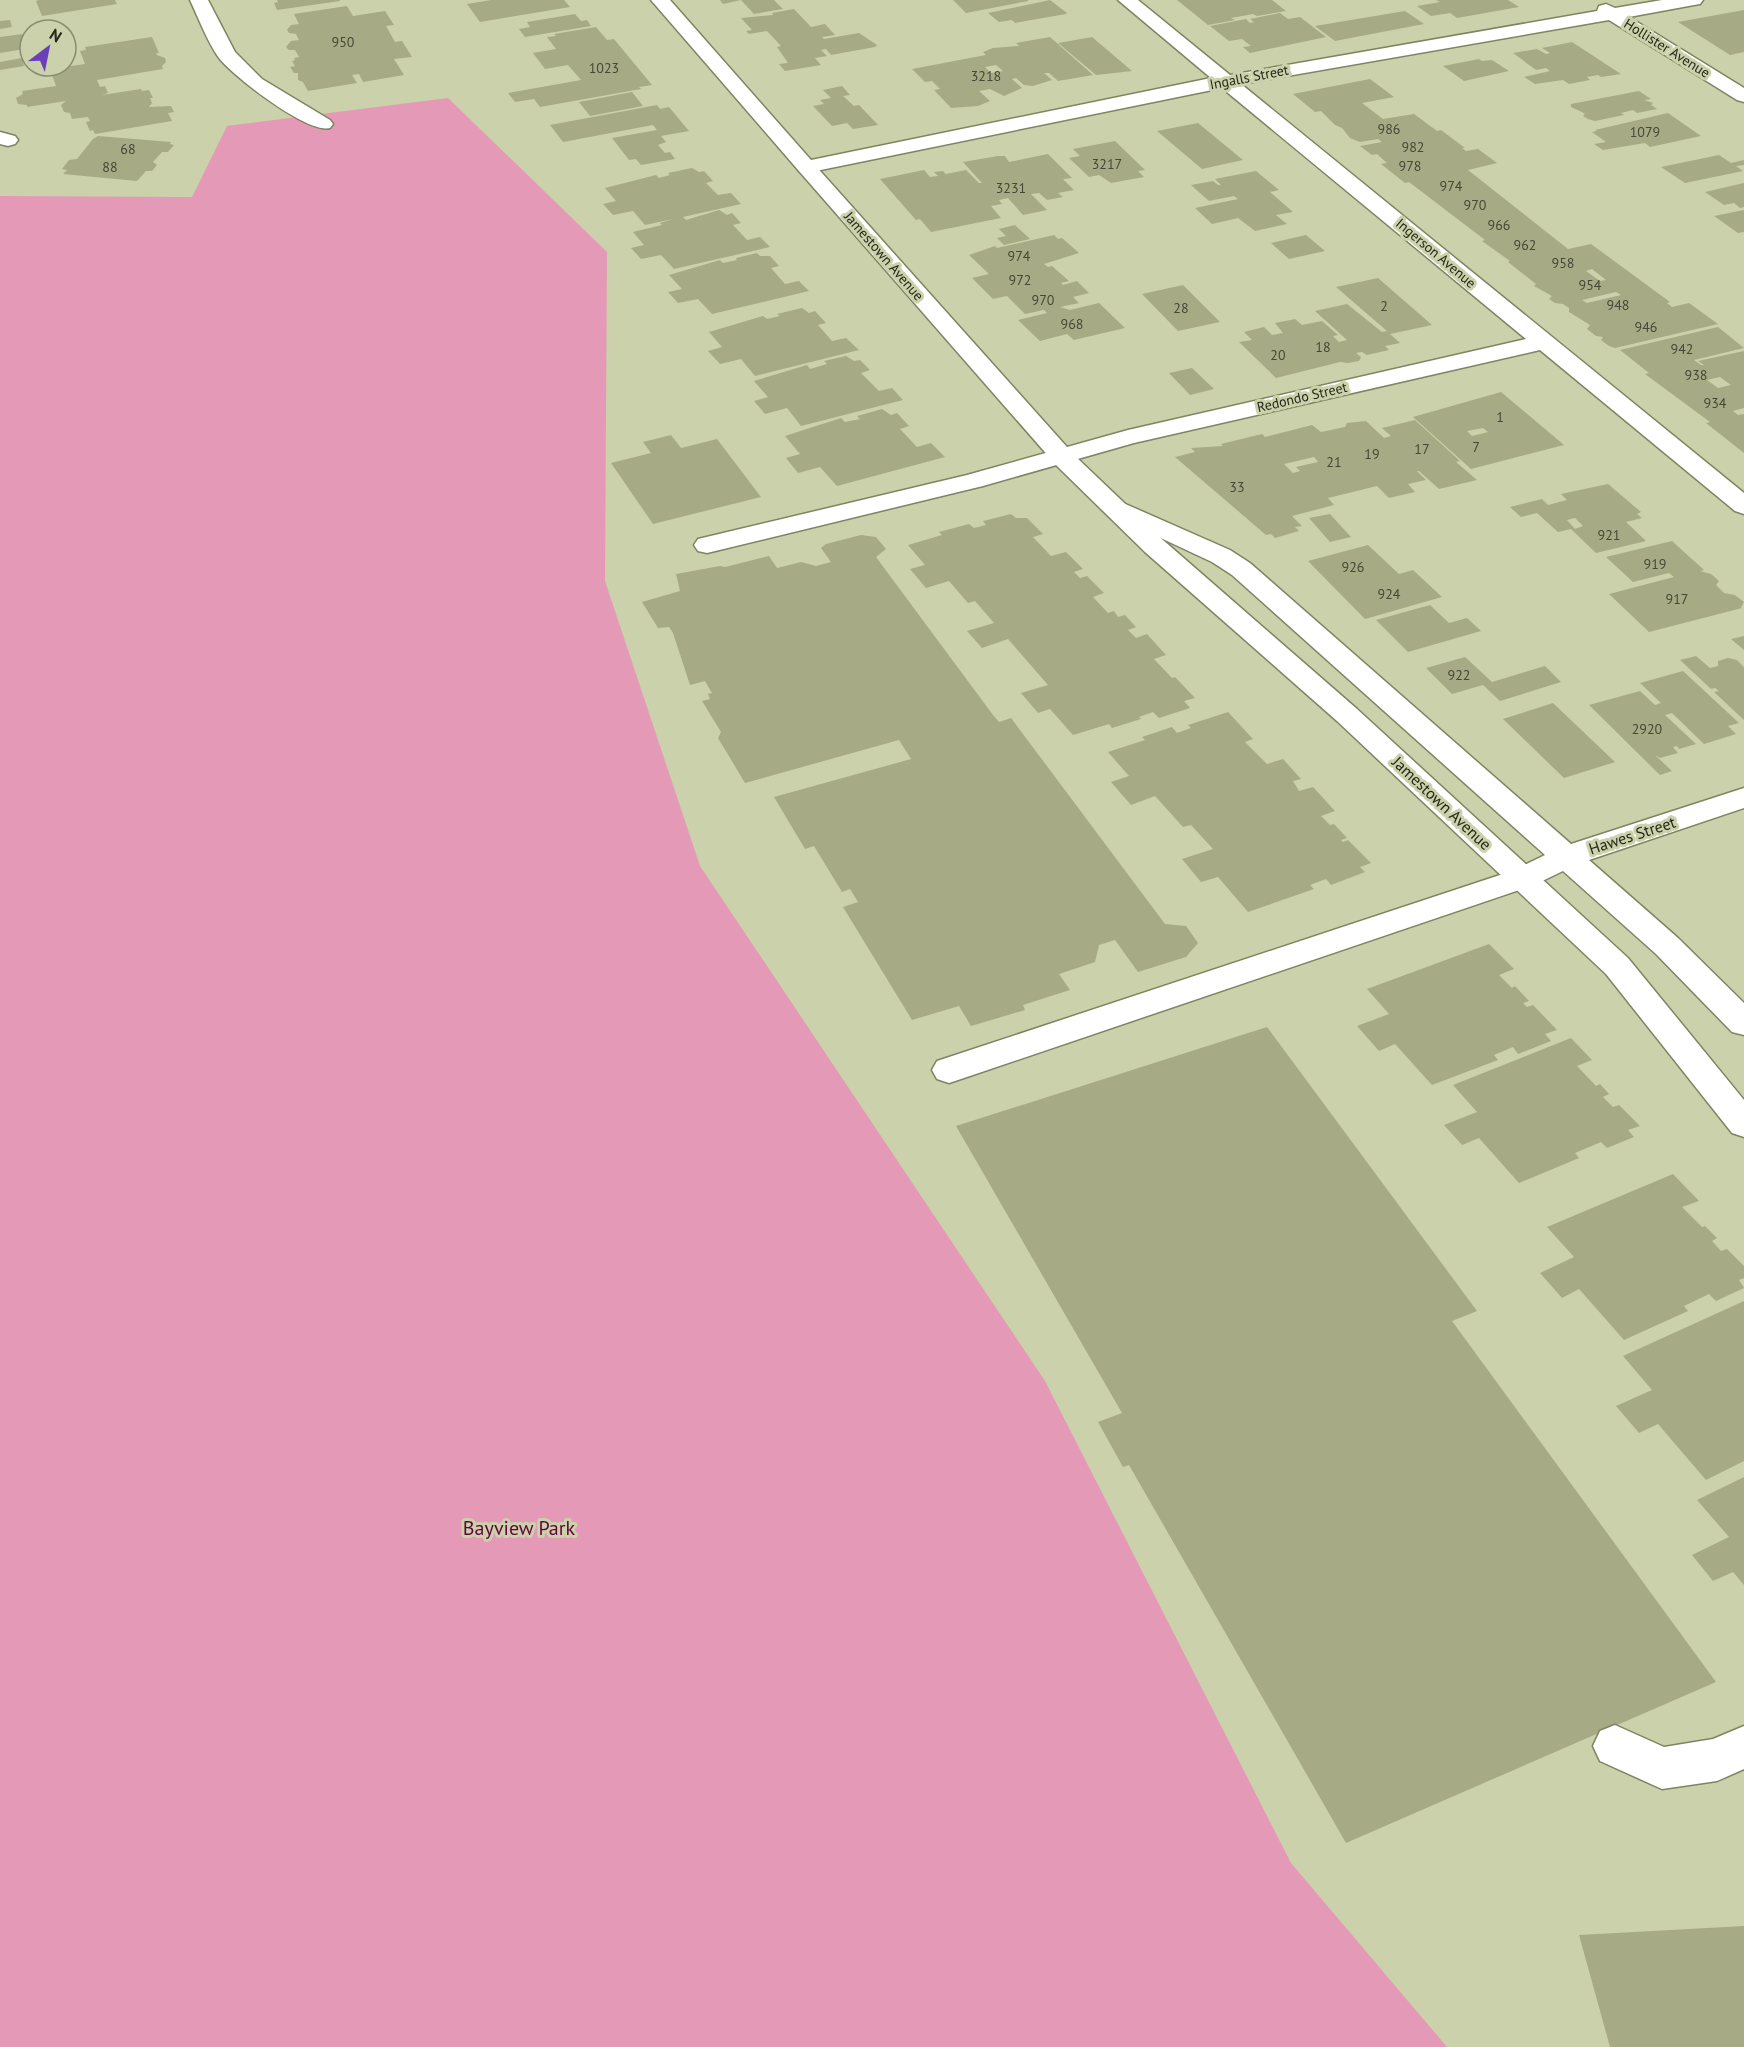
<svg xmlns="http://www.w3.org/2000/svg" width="1744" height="2047" viewBox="0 0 1744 2047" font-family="'PT Sans',sans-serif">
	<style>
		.green { fill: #e49ab6 }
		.building { fill: #a6ab86; fill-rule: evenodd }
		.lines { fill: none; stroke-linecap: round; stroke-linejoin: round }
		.lane-casing { stroke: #7f8460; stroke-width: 3 }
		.street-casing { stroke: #7f8460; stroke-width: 3 }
		.secondary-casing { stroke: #7f8460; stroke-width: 3 }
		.lane { fill: #fff; fill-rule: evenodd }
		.street { fill: #fff; fill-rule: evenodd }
		.secondary { fill: #fff; fill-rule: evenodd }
		.labels { text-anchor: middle; stroke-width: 6; stroke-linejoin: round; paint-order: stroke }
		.number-label { font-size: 14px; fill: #454834 }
		.far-street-label { font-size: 14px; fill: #252718; stroke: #cbd1ab }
		.street-label { font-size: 16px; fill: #252718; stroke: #cbd1ab }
		.near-park-label { font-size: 20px; fill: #66003a; stroke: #cbd1ab }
	</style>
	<rect width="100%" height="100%" fill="#cbd1ab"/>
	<!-- green -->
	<path class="green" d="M448 98 607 252 605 581 700 866 1045 1381 1291 1863 1447 2047H0V196L192 197 227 126Z"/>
	<!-- building -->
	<path class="building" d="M39 0H115L117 4 42 16 36 1Z
		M277 0H340V1L277 10 274 3 278 2Z
		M491 0H564L570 7 480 22 467 4Z
		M720 0H774L783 9 754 14 741 0 723 4Z
		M953 0H1028V1L966 13Z
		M1050 0 1067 13 1066 14 1015 23 1012 20 999 22 988 13Z
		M1177 0H1272L1286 11 1257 16 1253 14 1231 18 1235 20 1208 25Z
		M1436 0H1508L1519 7 1457 18 1450 13 1431 16 1417 6 1440 2Z
		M347 6 353 16 385 11 394 25 386 26 395 42 402 41 412 57 394 59 404 75 363 82 359 74 352 75 357 83 308 91 303 82 298 80V73H294L290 67 295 66 292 61 295 60 294 58 299 57 295 50H289L286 47 291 41 299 40 296 34 289 33 287 30 291 25 299 24 294 14Z
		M794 9 811 27 825 24 835 35 822 37 824 39 859 33 877 45 875 47 831 55 826 49 821 50 827 56 815 58 821 65 785 71 779 64 788 63 777 47 781 46 767 31 749 34 746 31 752 30 741 18 773 15 772 13Z
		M1744 10V52L1730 55 1678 22Z
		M1405 11 1424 24 1335 41 1315 26Z
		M1280 13 1288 19 1300 17 1326 37 1250 53 1243 47 1251 46 1242 39 1229 41 1210 26 1246 19 1250 23 1254 22 1250 19Z
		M575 14 581 21 587 20 591 26 525 37 519 29 530 27 527 22Z
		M10 20 12 27 0 29V21Z
		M596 27 607 40 614 39 652 85 639 87 641 89 540 107 534 99 515 102 508 93 581 80 568 65 545 69 533 53 556 49 547 37 556 36 554 34Z
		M30 33V48L0 53V37Z
		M152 37 159 53H156L157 55 165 58 166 62 162 66 163 69 97 80 100 87 105 86 108 93 102 95 141 89 142 91 149 90 153 98H150L152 103 149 107 171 106 174 112 168 113 172 121 95 134 93 130 90 131 86 122 90 121 88 117 72 119 70 113 64 112 61 105 66 101 27 107V105L18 104 16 98 23 94 22 91 56 86 50 69 85 64 80 51 86 50 85 47Z
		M1050 37 1093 75 1058 81 1049 73H1044L1052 80 1033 86 1024 85 1016 78 1012 79 1022 88 1004 96 990 89 979 91 990 101 978 106 951 108 934 90 940 89 932 81 925 82 912 69 986 55 983 52 993 48 1019 46 1016 43ZM996 65 1003 71 991 73 985 67Z
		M1092 37 1132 71 1096 75 1058 43Z
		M1572 42 1621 74 1601 77 1598 75 1587 77 1590 80 1569 84 1563 80 1535 84 1524 77 1550 71 1546 68 1536 70 1513 53 1537 49 1546 54 1550 53 1542 48Z
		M22 58 24 66 0 70V62Z
		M1479 59 1482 61 1492 60 1509 71 1464 81 1443 66Z
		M1370 79 1394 97 1362 103 1383 119 1414 114 1437 131 1441 130 1465 148H1462L1466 151 1478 149 1497 163 1468 170 1568 249 1591 244 1670 302 1667 303 1672 307 1689 303 1718 324 1615 348 1609 346 1601 340 1603 337 1596 336 1587 329 1590 325 1569 312V308L1563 304 1555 303 1549 299 1552 296 1534 286 1536 284 1508 262 1510 261 1482 241 1485 240 1409 182 1405 183 1381 164 1387 163 1377 154 1372 155 1360 146 1382 142 1378 139 1360 142 1350 138 1342 128 1335 125 1321 111 1315 112 1293 94ZM1592 269 1606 280 1600 281 1586 271ZM1616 292 1621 295 1587 303 1582 300Z
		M842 86 850 95 843 96 854 106 859 105 878 125 853 129 847 123 832 126 813 106 824 104 820 100 831 98 823 90Z
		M1639 91 1651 99 1644 100 1653 103 1651 105 1657 109 1637 113 1633 110 1621 113 1624 115 1595 121 1588 119 1583 116 1585 114 1582 112 1571 107V104Z
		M632 92 643 106 590 116 579 102Z
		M657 105 660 109 669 107 689 131 661 136 666 142 658 145 665 153 670 152 675 159 641 165 636 159 629 160 612 138 657 130 653 125 563 142 550 125Z
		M1668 113 1701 136 1650 147 1645 143 1603 150 1594 144 1606 142 1592 132 1597 131 1595 130Z
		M1198 123 1243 160 1202 169 1157 131Z
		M98 136 171 142 170 144 174 145 168 152H162L153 162 157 165 152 171H146L137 181 63 174 67 170 62 169 69 160 77 159 93 139Z
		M1115 141 1145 170 1138 171 1144 177 1111 183 1099 175 1089 177 1069 158 1080 156 1073 149Z
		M1048 154 1072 178 1063 179 1074 190 1058 193 1063 197 1047 200 1039 193 1031 194 1047 210 1023 215 1008 198 999 200 1002 204 991 206 1001 218 931 232 920 219 916 220 880 179 924 170 930 177 938 176 934 172 943 171 946 174 966 170 979 183H982L963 162 998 156H1005L1009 162Z
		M1719 155 1731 163 1744 160V165L1736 166 1743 171 1685 183 1661 167Z
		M692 168 699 172 704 171 713 181 706 183 718 195 731 193 741 204 683 217 686 220 719 210 727 215 732 213 741 223 733 225 747 240 760 237 770 247 674 269 661 255 641 259 631 248 644 245 633 232 662 225 660 223 673 219 645 225 633 211 613 215 603 204 616 201 605 188 656 175 659 178 670 175 668 173Z
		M1256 171 1279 190 1270 192 1293 212 1276 215 1287 224 1255 231 1238 218 1212 224 1195 208 1238 199 1234 196 1209 201 1191 185 1213 181 1218 185H1221L1215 179Z
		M1744 183V207L1740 208 1734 203 1724 205 1705 192Z
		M1744 210V232L1738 233 1714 216Z
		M1015 225 1030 239 1004 245 997 238 1006 236 999 229Z
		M1054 235 1058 239 1062 238 1079 253 1044 264 1048 267 1052 266 1069 281 1061 283 1063 285 1077 281 1089 293 1073 297 1079 303 1060 307 1070 310 1099 303 1125 328 1074 340 1067 334 1040 341 1018 320 1047 313 1044 310 1025 314 1007 296 993 299 972 278 989 274 969 255 995 246 997 248Z
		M1306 235 1325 251 1289 259 1271 243Z
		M757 253 760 256H770L779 266 771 268 785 284 799 281 809 291 712 314 698 299 678 303 668 292 682 289 669 275 720 260 723 263 737 260 736 258Z
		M1378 278 1432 325 1390 334 1400 343 1385 346 1389 350 1367 355 1362 352 1356 353 1361 357 1359 361 1348 363 1340 362 1276 378 1239 342 1252 340 1244 332 1264 327 1272 335 1283 333 1275 323 1295 319 1302 325 1322 321 1338 335 1333 336 1339 342 1347 340 1315 311 1347 304 1382 332 1387 331 1336 287Z
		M1183 285 1220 322 1178 331 1142 294Z
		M802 308 809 313 815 311 826 323 818 325 832 341 846 338 859 350 755 376 741 359 720 364 708 351 722 347 709 332 763 316 767 319 780 316 777 314Z
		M1718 327 1744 348 1694 360 1701 365H1704L1698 361 1744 351V408L1733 411 1738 415 1744 414V453L1706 423 1710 422 1645 374 1649 373 1620 350ZM1720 377 1731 385 1718 388 1707 380Z
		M846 356 854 361 860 360 870 370 861 373 879 391 892 388 903 400 801 426 787 408 765 414 754 401 768 397 754 381 807 365 810 369 827 364 824 361Z
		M1192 368 1214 389 1190 395 1169 373Z
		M1501 392 1564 445 1471 469 1413 417ZM1483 428 1488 432 1472 436 1467 431Z
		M882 409 891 415 897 413 909 426 900 429 917 447 931 443 945 457 837 486 820 467 798 473 786 458 800 454 785 436 841 418 845 422 860 419 857 416Z
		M1415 420 1460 461 1456 462 1477 480 1439 489 1419 471H1417L1426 480 1408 484 1415 492 1389 498 1377 486 1328 498 1334 505 1292 516 1302 526 1295 527 1299 531 1275 538 1271 534 1266 535 1175 457 1195 452 1191 448 1223 446 1221 444 1262 434 1265 437 1312 425 1321 432 1345 427 1347 423 1366 421 1384 438 1391 436 1382 428ZM1314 457 1318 462 1296 467 1300 471 1293 473 1284 464Z
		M671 435 681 448 717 439 761 497 653 524 611 463 651 453 643 442Z
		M1608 484 1641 512 1637 514 1642 518 1626 522 1646 541 1596 553 1571 529 1558 532 1537 513 1521 517 1510 507 1542 499 1548 505 1567 500 1561 494ZM1575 518 1583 526 1575 529 1567 520Z
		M1011 514 1016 518H1027L1043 534 1033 537 1051 556 1066 552 1083 569 1074 572 1080 578 1087 576 1104 593 1093 597 1108 613 1114 611 1118 617 1125 615 1136 627 1128 630 1136 638 1147 634 1166 655 1154 659 1172 678 1175 677 1195 698 1184 701 1190 708 1159 718 1153 712 1139 717 1141 719 1112 728 1109 724 1073 735 1050 709 1038 713 1021 693 1048 685 1008 639 982 648 967 631 994 623 975 601 968 603 949 581 926 588 910 569 925 565 908 545 942 535 939 532 969 524 974 528 986 525 983 521Z
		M1330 514 1351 537 1330 542 1309 518Z
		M861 535 876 537 886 549 876 557 993 715 999 722 1011 718 1165 924 1186 926 1198 943 1186 957 1138 972 1115 940 1099 945 1095 962 1059 974 1070 990 1023 1005 1025 1010 971 1026 959 1006 912 1020 843 907 858 902 850 889 842 892 814 846 805 849 774 797 911 759 899 740 745 783 718 738 721 732 702 701 710 699 708 694 712 693 705 681 690 685 673 633 669 627 658 628 642 602 680 591 676 574 720 566 725 567 769 556 777 568 801 562 816 566 831 562 821 548 826 544Z
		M1672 541 1704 570 1700 571 1711 574 1719 581 1716 585 1724 593 1735 595 1744 602 1741 607 1742 608 1649 632 1609 594 1674 577 1669 573 1633 582 1606 557Z
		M1368 545 1399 574 1413 570 1442 597 1365 619 1308 561Z
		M1430 605 1449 623 1467 618 1481 631 1408 652 1376 620Z
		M1744 636V650L1731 639Z
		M1696 656 1710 668 1718 666V661L1728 658 1737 660 1744 667V720L1714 692 1719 691 1715 688 1711 689 1680 660Z
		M1465 657 1492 682 1545 666 1561 682 1500 701 1483 685 1452 694 1426 668Z
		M1683 671 1739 723 1728 726 1736 734 1704 744 1672 713 1665 715 1696 744 1679 749 1677 746 1673 747 1678 753 1660 758 1655 755 1672 771 1660 775 1589 705 1640 691 1655 705 1661 703 1640 683Z
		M1553 703 1615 762 1564 778 1503 719Z
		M1228 712 1253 739 1245 742 1267 764 1283 759 1301 779 1293 781 1299 791 1313 787 1335 811 1321 816 1330 825 1334 824 1347 838 1341 840 1343 842 1348 840 1371 863 1360 867 1365 872 1331 885 1326 879 1310 885 1314 889 1248 912 1218 877 1201 882 1182 859 1213 849 1191 825 1183 827 1155 796 1131 805 1111 782 1129 776 1108 752 1145 740 1142 737 1172 727 1177 733 1191 728 1188 725Z
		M1489 944 1514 969 1499 975 1512 988 1515 986 1529 1001 1523 1003 1527 1007 1533 1005 1557 1030 1545 1034 1551 1041 1518 1054 1513 1047 1494 1055 1498 1060 1432 1085 1395 1044 1379 1051 1357 1026 1389 1014 1367 989Z
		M1267 1027 1477 1311 1452 1321 1716 1682 1346 1843 1129 1465 1123 1467 1098 1422 1122 1413 956 1126Z
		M1571 1038 1592 1060 1577 1066 1596 1086 1600 1084 1609 1094 1603 1097 1613 1107 1619 1105 1640 1126 1628 1130 1634 1137 1607 1148 1601 1142 1575 1153 1579 1158 1519 1183 1479 1138 1462 1145 1444 1125 1477 1112 1453 1085Z
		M1673 1174 1699 1201 1682 1207 1702 1227 1705 1226 1717 1238 1712 1241 1721 1251 1727 1249 1744 1266V1278L1739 1280 1744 1288 1716 1301 1709 1294 1684 1306 1688 1311 1624 1340 1579 1289 1562 1298 1540 1273 1574 1257 1547 1227Z
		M1744 1301V1461L1706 1480 1658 1424 1639 1433 1616 1406 1652 1390 1623 1356Z
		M1744 1477V1585L1733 1572 1713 1581 1692 1555 1729 1537 1697 1500Z
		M1744 1926V2047H1610L1579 1935Z"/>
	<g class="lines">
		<defs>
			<path id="lane" d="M1615 1725 1664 1747 1713 1739 1744 1726V1769L1717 1781 1662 1789 1600 1761 1593 1746 1600 1731Z"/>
			<path id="street" d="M190 0H208L235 52 262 79 330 120 333 124 330 128C308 134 234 77 219 58 207 41 199 19 190 0Z
				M651 0H670L811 160 1211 78 1118 0H1138L1230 75 1597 11 1599 6 1606 4 1615 8 1662 0H1703L1700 4 1694 5 1629 17 1744 88V102L1737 100 1609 20 1241 84 1744 493V514L1735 511 1540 350 1134 443 983 486 707 553 698 551 694 545 698 539 967 475 1128 430 1526 339 1222 88 806 173 799 171Z
				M0 132 15 136 18 140 15 144 8 146 0 144Z
				M1114 499 1230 550 1250 563 1571 844 1744 788V808L1589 860 1678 938 1744 1003V1035L1732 1032 1656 954 1563 871 1534 885 961 1079 949 1083 937 1079 932 1070 937 1061 1512 871 1545 855 1232 575 1212 562 1105 512 1101 507 1105 502Z"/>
			<path id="secondary" d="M806 161 813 163 1075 456 1163 540 1357 709 1628 958 1744 1100V1137L1732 1133 1606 974 1337 721 1145 552 1057 466 799 171 796 167 799 163Z"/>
		</defs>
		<!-- lane casing -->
		<use href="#lane" class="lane-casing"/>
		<!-- street casing -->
		<use href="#street" class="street-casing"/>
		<!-- secondary casing -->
		<use href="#secondary" class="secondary-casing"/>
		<!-- lane -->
		<use href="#lane" class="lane"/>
		<!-- street -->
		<use href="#street" class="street"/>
		<!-- secondary -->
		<use href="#secondary" class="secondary"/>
	</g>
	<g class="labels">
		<!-- number labels -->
		<g class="number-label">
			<text x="343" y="47">950</text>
			<text x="604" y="73">1023</text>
			<text x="986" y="81">3218</text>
			<text x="1389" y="134">986</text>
			<text x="1645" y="137">1079</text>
			<text x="1413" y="152">982</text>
			<text x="128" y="154">68</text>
			<text x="1107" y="169">3217</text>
			<text x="1410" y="171">978</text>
			<text x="110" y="172">88</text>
			<text x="1451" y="191">974</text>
			<text x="1011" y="193">3231</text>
			<text x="1475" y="210">970</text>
			<text x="1499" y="230">966</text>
			<text x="1525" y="250">962</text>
			<text x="1019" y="261">974</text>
			<text x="1563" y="268">958</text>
			<text x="1020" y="285">972</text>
			<text x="1590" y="290">954</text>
			<text x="1043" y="305">970</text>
			<text x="1618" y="310">948</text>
			<text x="1384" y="311">2</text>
			<text x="1181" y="313">28</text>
			<text x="1072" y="329">968</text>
			<text x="1646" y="332">946</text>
			<text x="1323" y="352">18</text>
			<text x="1682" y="354">942</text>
			<text x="1278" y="360">20</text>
			<text x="1696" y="380">938</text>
			<text x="1715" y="408">934</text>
			<text x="1500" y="422">1</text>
			<text x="1476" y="452">7</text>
			<text x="1422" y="454">17</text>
			<text x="1372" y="459">19</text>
			<text x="1334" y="467">21</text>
			<text x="1237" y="492">33</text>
			<text x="1609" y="540">921</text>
			<text x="1655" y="569">919</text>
			<text x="1353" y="572">926</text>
			<text x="1389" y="599">924</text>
			<text x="1677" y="604">917</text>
			<text x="1459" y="680">922</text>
			<text x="1647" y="734">2920</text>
		</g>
		<!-- far-street labels -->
		<g class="far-street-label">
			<text transform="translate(1667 48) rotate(32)" y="5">Hollister Avenue</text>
			<text transform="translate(1249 77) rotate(-11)" y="5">Ingalls Street</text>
			<text transform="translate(1436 253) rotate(40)" y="5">Ingerson Avenue</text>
			<text transform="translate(884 256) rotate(49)" y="5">Jamestown Avenue</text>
			<text transform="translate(1302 397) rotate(-13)" y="5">Redondo Street</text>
		</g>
		<!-- street labels -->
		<g class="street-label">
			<text transform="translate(1442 803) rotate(43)" y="6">Jamestown Avenue</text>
			<text transform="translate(1632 835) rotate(-18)" y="6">Hawes Street</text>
		</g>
		<!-- near-park labels -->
		<g class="near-park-label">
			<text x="519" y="1535">Bayview Park</text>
		</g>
	</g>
	<!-- north arrow -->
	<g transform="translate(48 48) rotate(32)"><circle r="28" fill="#cbd1ab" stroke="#898d70" stroke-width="1.5"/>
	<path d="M0-4.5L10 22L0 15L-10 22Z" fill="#6a40b8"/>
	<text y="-9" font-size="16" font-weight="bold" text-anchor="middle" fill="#252718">N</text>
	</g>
</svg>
